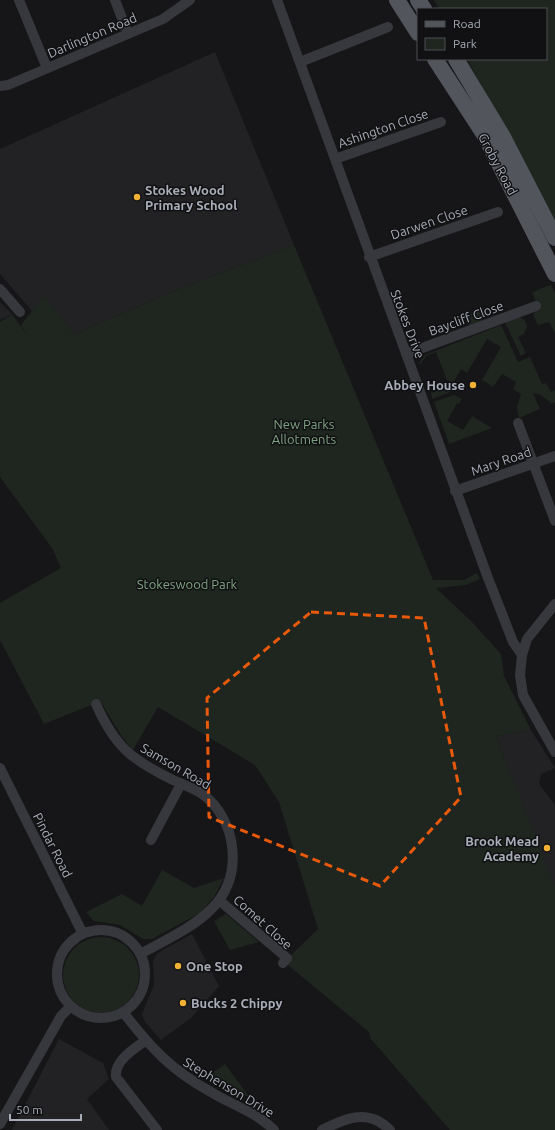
<svg xmlns="http://www.w3.org/2000/svg" width="555" height="1130" viewBox="0 0 555 1130" font-family="Ubuntu,sans-serif">
	<style>
		.built { fill: #222225 }
		.green { fill: #1e261f }
		.lines { fill: none; stroke-linecap: round; stroke-linejoin: round }
		.street { stroke: #37383d; stroke-width: 10 }
		.primary { stroke: #53555c; stroke-width: 16 }
		.marked { fill: none; stroke: #e8590c; stroke-width: 3; stroke-dasharray: 8 5; stroke-linejoin: round }
		.poi-dot { fill: #f2b134; stroke: #111113; stroke-width: 1.5 }
		.labels { text-anchor: middle; stroke-width: 3; stroke-linejoin: round; paint-order: stroke }
		.street-label { font-size: 13px; fill: #a8adb8; stroke: #111113 }
		.poi-label { font-size: 13px; font-weight: bold; fill: #a8adb8; stroke: #111113; text-anchor: start }
		.park-label { font-size: 13px; fill: #7fa381; stroke: #111113 }
	</style>
	<rect width="100%" height="100%" fill="#161618"/>
	<!-- built -->
	<path class="built" d="M215 52 294 245 181 288 74 334 44 296 32 311 0 274V149Z
		M0 302 12 314 0 320Z
		M531 730 555 768 541 774 539 784 555 805V890L496 736Z
		M192 934 219 986 191 1018 161 1040 145 1022 142 1014 154 985 153 961 156 955 161 951Z
		M59 1039 103 1063 109 1079 87 1099 109 1130H12Z"/>
	<!-- green -->
	<path class="green" d="M434 0H555V221L467 59H546V9H439Z
		M294 245 433 580H464L477 573 480 579 466 585 436 588 472 622 501 654 504 676 531 730 496 736 555 886V1130H450L370 1038 369 1032 284 962 318 929 279 802 255 765 158 707 133 750 122 737 101 702 91 705 44 724 0 640V603L61 568 52 548 0 477V322L12 314 28 336 21 325 44 295 74 334 181 288Z
		M551 285 555 293V333L549 322 538 325 533 315 538 308 532 292Z
		M479 310 483 322 470 327 466 315Z
		M520 317 525 321 527 326 524 334 518 337 526 353 521 356 505 322Z
		M501 325 518 362 530 357 542 384 546 383 551 392 555 390V402L552 404 541 395 533 393 540 409 519 418 517 407 521 394 513 389 516 382 502 374 493 387 482 380 501 347 487 339 467 373 461 369 453 383 447 380 436 352 426 356 420 365 419 363 425 355Z
		M448 387 450 392 432 399 431 393Z
		M454 395 462 399 459 404 457 403 447 421 463 430 472 416 492 428 449 444 434 402Z
		M162 870 194 888 224 878 214 897 200 913 152 939H143L120 925 94 921 86 912 122 894 142 906Z
		M226 914 259 942 230 950 214 921Z
		M63 975a38 38 0 1 1 76 0a38 38 0 1 1-76 0Z
		M225 1064 250 1098 208 1076Z"/>
	<g class="lines">
		<!-- street -->
		<path class="street" d="M19 0 47 68
			M115 0 128 34
			M277 0 488 578 513 642 522 655
			M300 62 388 27
			M0 86 8 85 163 19 190 0
			M335 159 441 122
			M369 257 498 212
			M0 289 20 312
			M406 354 536 306
			M518 423 555 521
			M455 491 555 456
			M555 604 527 639 522 655 520 675 523 695 555 752
			M96 704C115 747 132 760 173 780 184 785 196 789 205 796 220 808 230 828 232 846 240 908 186 929 140 954
			M0 768 83 934
			M151 840 181 784
			M220 901 287 958 283 963
			M57 974a44 44 0 1 1 88 0a44 44 0 1 1-88 0Z
			M123 1012C151 1048 171 1070 211 1092 232 1105 256 1112 274 1130
			M145 1041C134 1049 114 1061 116 1077L157 1130
			M0 1124 61 1016 71 1006
			M322 1130C346 1118 368 1108 390 1130"/>
		<!-- primary -->
		<path class="primary" d="M397 0 418 33
			M418 0 424 9
			M435 59 485 136 555 274
			M456 59 503 137 555 238"/>
	</g>
	<!-- marked area -->
	<path class="marked" d="M311 612 424 618 461 797 380 886 209 817 207 698Z"/>
	<!-- markers -->
	<g class="poi-dot">
		<circle cx="137" cy="197" r="4"/>
		<circle cx="473" cy="385" r="4"/>
		<circle cx="547" cy="848" r="4"/>
		<circle cx="178" cy="966" r="4"/>
		<circle cx="183" cy="1003" r="4"/>
	</g>
	<g class="labels">
		<!-- street labels -->
		<g class="street-label">
			<text transform="translate(92 35) rotate(-23)" y="5">Darlington Road</text>
			<text transform="translate(383 128) rotate(-19)" y="5">Ashington Close</text>
			<text transform="translate(498 164) rotate(62)" y="5">Groby Road</text>
			<text transform="translate(429 222) rotate(-19)" y="5">Darwen Close</text>
			<text transform="translate(466 318) rotate(-20)" y="5">Baycliff Close</text>
			<text transform="translate(408 324) rotate(69)" y="5">Stokes Drive</text>
			<text transform="translate(501 461) rotate(-19)" y="5">Mary Road</text>
			<text transform="translate(176 766) rotate(30)" y="5">Samson Road</text>
			<text transform="translate(53 845) rotate(63)" y="5">Pindar Road</text>
			<text transform="translate(263 922) rotate(42)" y="5">Comet Close</text>
			<text transform="translate(229 1087) rotate(31)" y="5">Stephenson Drive</text>
		</g>
		<!-- poi labels -->
		<g class="poi-label">
			<text x="145" y="195">Stokes Wood<tspan x="145" dy="15">Primary School</tspan></text>
			<text x="465" y="390" text-anchor="end">Abbey House</text>
			<text x="539" y="846" text-anchor="end">Brook Mead<tspan x="539" dy="15">Academy</tspan></text>
			<text x="186" y="971">One Stop</text>
			<text x="191" y="1008">Bucks 2 Chippy</text>
		</g>
		<!-- park labels -->
		<g class="park-label">
			<text x="304" y="429">New Parks<tspan x="304" dy="15">Allotments</tspan></text>
			<text x="187" y="589">Stokeswood Park</text>
		</g>
	</g>
	<!-- legend -->
	<rect x="417" y="8" width="130" height="52" fill="#111113" stroke="#4d4f55"/>
	<rect x="425" y="21" width="20" height="6" fill="#53555c" stroke="#4d4f55"/>
	<text x="453" y="28" font-size="12" fill="#a8adb8">Road</text>
	<rect x="425" y="38" width="20" height="12" fill="#1e261f" stroke="#4d4f55"/>
	<text x="453" y="48" font-size="12" fill="#a8adb8">Park</text>
	<!-- scale -->
	<path d="M10 1114v6h71v-6" fill="none" stroke="#a8adb8" stroke-width="2"/>
	<text x="16" y="1114" font-size="12" fill="#a8adb8" stroke="#111113" stroke-width="3" paint-order="stroke">50 m</text>
</svg>
